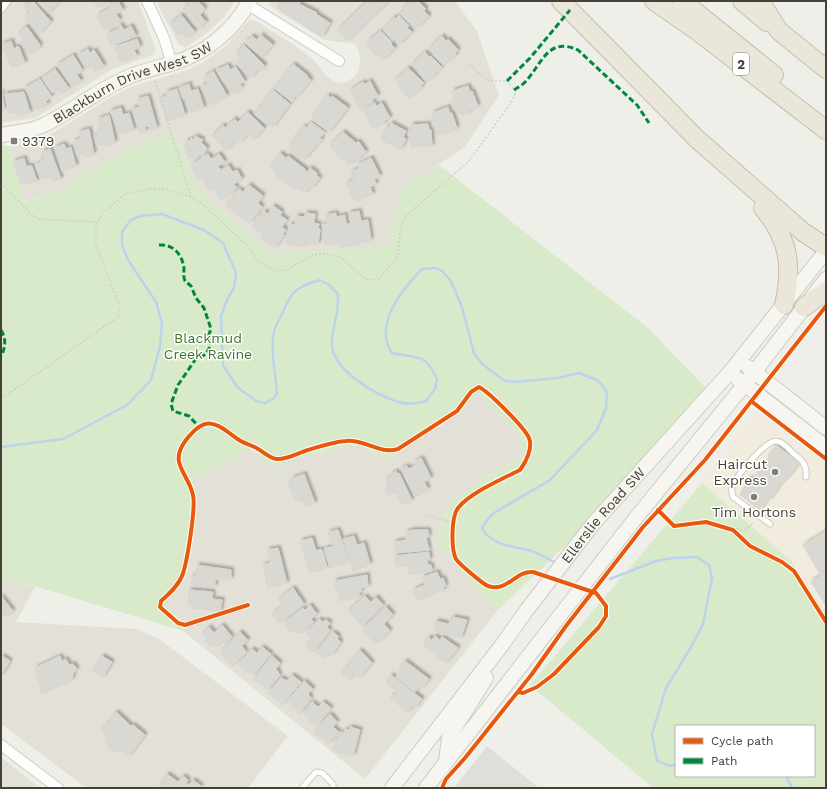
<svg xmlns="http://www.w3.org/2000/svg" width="827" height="789" viewBox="0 0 827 789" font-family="'Work Sans',sans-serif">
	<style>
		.residential { fill: #e3e1d7 }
		.commercial { fill: #f1ecdd }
		.green { fill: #d9eacb; fill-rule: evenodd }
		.parking { fill: #dfded9 }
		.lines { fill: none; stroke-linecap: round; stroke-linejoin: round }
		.stream { stroke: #bcd3eb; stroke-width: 2.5 }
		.building { fill: #d9d8d2; stroke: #d7d6d0; filter: url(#shadow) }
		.lane-casing { stroke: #cdccc7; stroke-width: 7 }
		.street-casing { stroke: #cdccc7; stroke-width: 12 }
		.secondary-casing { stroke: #ceccc1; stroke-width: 16 }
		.highway-casing { stroke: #c6bfa6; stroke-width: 20 }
		.path { stroke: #d0cecb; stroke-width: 1.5; stroke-dasharray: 2 2; stroke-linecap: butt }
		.lane { stroke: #fdfdfc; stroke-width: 5 }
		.street { stroke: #fdfdfc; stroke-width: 10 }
		.secondary { stroke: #f6f5ef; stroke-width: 14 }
		.highway { stroke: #eae7da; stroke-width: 18 }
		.quiet { stroke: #00873e; stroke-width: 3; stroke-dasharray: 6 3; stroke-linecap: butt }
		.cycleway-casing { stroke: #fff; stroke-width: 6 }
		.cycleway { stroke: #e8590c; stroke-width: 4 }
		.poi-dot { fill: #807e75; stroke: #fff; stroke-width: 1.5 }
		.labels { text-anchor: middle; stroke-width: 3; stroke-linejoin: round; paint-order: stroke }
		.shield { fill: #fff; stroke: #7d7a72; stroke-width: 1 }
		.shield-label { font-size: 13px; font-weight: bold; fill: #454136 }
		.street-label { font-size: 14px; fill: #454136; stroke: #fff }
		.poi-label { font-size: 14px; fill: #454136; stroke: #fff; text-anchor: start }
		.park-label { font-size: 14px; fill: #3f742c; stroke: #fff }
	</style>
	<defs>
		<filter id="shadow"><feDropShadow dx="2.5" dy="-2.5" stdDeviation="1" flood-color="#0004"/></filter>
	</defs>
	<rect width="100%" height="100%" fill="#efefea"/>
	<!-- residential -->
	<path class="residential" d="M1 1H138L156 50 153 55 111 70 35 118 1 123Z
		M156 1H235L224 17 207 33 186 47 179 45Z
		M269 1H455L477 31 499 95 465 147 400 190 389 248 272 253 199 192 174 131 129 148 66 187 23 202 9 146 48 136 111 97 133 86 188 70 204 62 227 45 249 20H254L294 45 313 59 325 74 333 81 344 83 354 77 359 70 360 57 356 44 324 40 270 6Z
		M476 391 522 438 521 457 457 495 440 547 497 611 365 779 183 631 184 622 166 607V601L188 575 192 479 247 451 289 460 355 445 385 461 465 408Z
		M1 576 35 587 16 622 137 629 159 639 288 736 248 788H86L1 724Z
		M1 757 40 788H1Z"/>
	<!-- commercial -->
	<path class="commercial" d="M755 412 826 464V614L791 561 702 483Z"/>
	<!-- green -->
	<path class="green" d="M174 131 199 192 272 253 389 248 400 190 439 165 648 328 706 388 584 528 497 611 440 547 439 522 457 495 521 457 522 438 476 391 465 408 385 461 354 445 289 460 282 467 263 462 257 452 247 451 192 479 197 491 188 575 166 601 167 607 184 622 183 631 1 576V146H9L24 202 66 187 129 148Z
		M702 483 791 561 826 614V788H653L530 685ZM676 726H814V776H676Z"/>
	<!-- parking -->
	<path class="parking" d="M487 746 539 788H454Z"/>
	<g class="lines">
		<!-- stream -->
		<path class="stream" d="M1 447 63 439 127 405 151 380 160 346 162 323 156 302 128 260 122 245V232L131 220 140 216 162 214 204 230 223 243 236 273 234 288 227 300 221 316 223 365 237 387 256 401 265 403 273 399 277 394C276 374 270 352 274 332 275 325 280 319 283 312 291 291 298 286 320 280L329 285 338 294C338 300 338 307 337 313 335 324 331 334 332 346 335 372 377 395 398 402 408 405 417 403 426 401L435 389 437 379C424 352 419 359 392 353 373 325 402 289 422 269L436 268 442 271 451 281 462 307 474 353 482 364 505 381 516 382 558 378 579 373 597 380 603 386 607 393 606 408 597 430 582 446 550 480 494 513 487 520 482 528C491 545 511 546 528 550 537 552 546 558 554 562
			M610 579 656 561 673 558 697 557 709 565 712 578 703 624 691 647 666 688 652 734 657 761 671 766 676 764
			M786 776 792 788"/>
	</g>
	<!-- building -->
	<path class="building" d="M30 1H33L51 22 39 34 25 18 26 14 30 13 24 6Z
		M36 1H60L49 13Z
		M93 1H107L99 8Z
		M115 1H118L123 10 116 14 120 20 105 30 97 16 109 8 108 6Z
		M192 1H198L205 9 200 15 206 22 199 29 192 22 194 19 183 9Z
		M281 1H298L300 2 299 4 317 13 316 14 330 23 322 37 277 8Z
		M367 1H389L347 41 338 30Z
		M410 1H418L426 9 424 11 429 16 417 28 412 23 411 25 400 14 404 10 402 9Z
		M181 15 195 32 187 38 183 33 178 35 170 24Z
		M399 15 409 26 407 28 412 32 400 44 395 39 393 41 383 30 394 17 395 19Z
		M121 25 124 30 131 26 136 36 111 46 107 34 119 28 118 26Z
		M26 26 40 45 39 48 30 54 20 43 23 40 18 34Z
		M381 31 392 42 391 44 395 48 383 60 378 55 377 57 366 46 370 43 368 41Z
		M261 35 273 45 262 57 245 43 252 36 257 40Z
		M442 36 446 41 448 39 458 50 455 54 456 55 443 65 432 54 434 52 429 48Z
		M137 39 140 47 134 50 137 56 121 62 114 47Z
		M11 41 14 49 16 47H19L25 63 11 67 2 44Z
		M244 45 265 66 260 71 258 69 251 78 237 65 240 61 238 59 240 57 236 53Z
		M88 49 90 53 94 50 104 66 95 71 92 65 86 69 78 55Z
		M425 52 429 57 431 56 442 67 431 79 429 78 426 82 412 64Z
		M73 55 82 69 80 73H76L81 81 72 87 57 65Z
		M293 64 308 76 307 77 311 80 297 97 295 96 292 102 274 88Z
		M228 65 230 70 236 67 245 82 240 84 242 87 233 94 226 82 224 83 216 70Z
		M408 68 424 83 421 86 422 87 409 98 398 86 400 85 395 80Z
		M55 69 69 88 61 94 58 89 52 93 42 78Z
		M213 71 227 96 211 105 201 88 203 85H208L204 77Z
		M40 79 52 97 48 99 46 102 48 104 37 110 25 88Z
		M370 81 378 96 372 99 373 102 360 109 350 90 363 82 365 84Z
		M189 84 191 91 198 89 204 108 191 112 186 98 183 99 179 88Z
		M468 86 470 92 472 91 478 106 469 111V113L462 115 461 112 457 114 452 99 454 98 452 91Z
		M177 89 185 115 167 121 160 99 167 95 166 92Z
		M273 90 290 104 273 127 270 125 269 126 254 114Z
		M1 91 5 110H1Z
		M24 92 30 113 16 115 15 112 8 113 5 94Z
		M328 95 331 98 332 96 348 108 329 132 311 119 316 114 314 113Z
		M148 96 157 128 151 130 150 125 145 127 146 131 140 133 132 109 140 107 137 99Z
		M375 103 376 106 382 103 390 118 384 121 385 123 373 129 363 109Z
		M448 107 450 114 452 113 457 128 453 130V131L437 135 432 120 434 119 432 113Z
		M121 108 123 115 129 113 134 130 120 134 110 111Z
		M248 112 264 128 254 140 247 134 241 142 238 143 235 140 226 150 212 136 223 125 225 128 234 119 238 122Z
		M109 115 115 142 106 147 104 144 97 146 94 136 98 135 97 130 100 129 98 119Z
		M311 122 325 132 320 138 322 139 304 160 290 149 289 146 293 142 296 143 293 140 304 126 308 129 307 127Z
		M391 123 406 131 403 137 406 139 401 149 381 140 387 126 389 127Z
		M428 124 429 130H431L432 146 411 147 409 132H412L411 125Z
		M89 129 94 154 87 157 83 154 77 156 73 142 81 138 79 132Z
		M343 132 356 143 358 141 366 152 357 161 355 160 349 165 344 158 342 160 335 153 336 149 333 150 330 147V145Z
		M195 136 203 140 201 142 207 148 203 156 200 154 195 159 187 156 188 153 186 152 187 149 184 148 187 140 190 141 191 138 194 140Z
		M64 144 66 149 71 147 76 166 62 171 55 147Z
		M50 149 61 179 53 181 51 177 44 179 43 176 40 177 35 165 41 162 40 159 44 158 42 152Z
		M280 153 286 158 288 156 306 170 307 173 310 168 317 173 316 175 320 178 312 188 310 187 305 193 298 187 296 189 292 188 291 182 289 185 275 175 278 171 276 172 270 167Z
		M208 154 211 159 219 154 225 162 218 166 221 170 228 165 233 172 237 170 242 179 234 184 237 188 233 192 221 200 212 189 209 191 204 184 205 183 203 176 198 179 191 165Z
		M24 158 26 166H32L37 181 21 184 13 162Z
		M371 158 380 176 374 180 376 184 370 187 373 194 355 202 346 184 354 179 351 172 359 168 357 165Z
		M249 185 263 196 258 203 262 207 249 223 232 212 233 211 226 205 239 189 243 192Z
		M273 206 282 212 280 215 287 220 282 227 286 230 283 234 284 235 276 247 261 239 263 236 252 226 260 215 261 216 264 211 268 214Z
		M359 211 361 221 368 220 371 240 355 245 354 241V243L348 246 340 247 339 243 325 245 322 231 323 230 322 225 327 224 326 215 336 213V217L345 215 346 224 351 223 349 213Z
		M305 213 315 214 314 223 319 224 318 229H320L318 244H303V247L286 243 290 224 295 225 296 216 305 217Z
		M776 445 799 463 791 474 768 456Z
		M770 457 791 474 780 485 760 470Z
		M421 458 431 478 424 482 428 489 415 497 401 469 407 466 409 469 416 465 414 462Z
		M760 470 780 485 770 500 747 482 749 478 752 480Z
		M396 471 398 474 399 473 412 500 405 505 400 501 396 493 388 495 385 489 389 486 386 480 391 477 390 475Z
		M304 474 315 503 305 507 303 500 300 501 299 499 295 500 288 483 292 481 291 479Z
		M747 482 768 499 760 510 740 495Z
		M336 530H338L349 562 341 565 340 563 330 568 324 549 333 546 328 533Z
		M412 530H428L429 537H426L429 550 395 553 394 542 406 540V532Z
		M826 531V606L811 581 821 576 803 545Z
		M354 536 357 545 364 543 370 564 353 571 343 539Z
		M312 538 316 551 321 549 323 552 327 568 310 573 300 541Z
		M278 548 287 583 268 588 263 565 270 563 267 550Z
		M429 552 430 560H427L428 565H431L432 571 409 575 408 566H396L395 556Z
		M197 565 231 570V578L230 580H226L215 579V587L191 584 192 576H196Z
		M437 572 440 579 443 578 446 586 443 587 444 590 417 600 413 590 427 584 424 583 422 577Z
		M367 575 368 587 361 588 362 592H359L360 597 340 601 334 581Z
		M293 588 304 604 278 623 272 615 283 605 278 600Z
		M189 590 213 592 212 599 222 600 220 612 192 608V604H188Z
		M1 596 13 611 5 617 1 612Z
		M365 596 371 602 376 597 383 605 362 626 348 611Z
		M310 605 317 614 311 619 314 622 299 634 293 630 291 632 284 623 303 608 305 610Z
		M386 607 393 615 384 624 390 631 376 644 362 630Z
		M453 617 467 620 461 638 434 631 436 621 449 624 450 619 452 620Z
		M319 619 323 622 326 620 330 623 327 627 330 630 313 652 306 645 311 640 306 633Z
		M222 625 232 637 224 644 222 641 214 648 212 645 210 647 204 641 207 639 202 634 209 627 214 633Z
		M240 632 248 640 242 646 246 652 233 666 220 653Z
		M333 632 339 637 337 639 341 642 331 656 328 653 324 658 317 652Z
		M435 636 440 640 442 637 458 648 446 663 423 645 429 637 432 640Z
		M262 647 271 654 253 675 239 666 241 662 252 649 257 653Z
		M360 650 372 663 361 676 359 678 354 674 349 680 341 674Z
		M2 656 10 661 1 676V658Z
		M60 656 62 661 66 659 69 665 73 664 77 669 73 674 72 680 42 694 35 668Z
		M102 656 112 662 103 677 92 671Z
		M272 656 280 663 276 669 280 675 268 690 253 679Z
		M405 661 429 679 421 689 419 687 415 692 396 677Z
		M292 675 301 682 282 705 268 693 281 678 287 681Z
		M391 675 422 699 415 708 412 706 408 712 390 698 397 692 386 683Z
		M304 681 313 689 308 694 311 698 300 714 290 704 291 702 289 700Z
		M312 702 318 707 323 702 331 708 318 724 316 723 314 725 307 720 310 718 304 713Z
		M116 712 131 726 133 725 145 735 129 756 119 748 115 753 108 747 109 746 105 743 109 737 101 731Z
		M330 714 337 722 333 727 339 732 328 744 314 732Z
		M350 727 360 730 353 756 342 753 341 754 333 750 336 740 337 741 341 732 344 733 345 729 349 730Z
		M167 774 178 782 183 776 188 780 186 785 190 784 193 780 201 786 200 788H163L159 785Z"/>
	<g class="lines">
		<defs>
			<path id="lane" d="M770 524 733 497C732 494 731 491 732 488 735 477 765 441 776 441 783 441 790 450 794 454 803 461 807 465 806 477
				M302 788 316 772 322 773 333 784V788"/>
			<path id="street" d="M147 1 164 38 172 64
				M247 4 339 61
				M1 7 5 1
				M1 745 58 788"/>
			<g id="secondary">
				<path id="s1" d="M1 135 31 130 44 125C72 111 97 91 126 78 141 71 157 68 173 63 204 54 234 31 249 1"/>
				<path d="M748 367 826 428"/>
				<path d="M738 379 826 447"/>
				<path d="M446 762 449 737 486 678"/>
				<path id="s2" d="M392 788 502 645 526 611 593 524 730 372 826 251"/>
				<path d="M426 788 635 519 745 384 826 279"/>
			</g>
			<path id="highway" d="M561 1 697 139 803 232 826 247
				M654 1 696 30 826 130
				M682 1 774 75
				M742 1 767 22
				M760 1 779 31 826 69
				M763 208C789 239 793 266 784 305
				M804 307 826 291"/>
		</defs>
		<!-- lane casing -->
		<use href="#lane" class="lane-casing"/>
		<!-- street casing -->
		<use href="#street" class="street-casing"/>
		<!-- secondary casing -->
		<use href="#secondary" class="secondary-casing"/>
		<!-- highway casing -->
		<use href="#highway" class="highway-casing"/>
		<!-- path -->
		<path class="path" d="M155 81 191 197
			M1 183 33 216 39 219 97 222
			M1 399 118 317 120 307 96 245V226L103 213 125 194 150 189H165L191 197 201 203 248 246 257 261 275 271 287 270 314 254H326L341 257 365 279 378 280 398 256 400 233 405 217 469 161 512 101 516 92 507 81H489L467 63
			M427 516 453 522
			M733 530 735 528C743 532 748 529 754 522
			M1 771 8 763"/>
		<!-- lane -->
		<use href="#lane" class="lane"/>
		<!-- street -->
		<use href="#street" class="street"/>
		<!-- secondary -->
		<use href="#secondary" class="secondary"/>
		<!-- highway -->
		<use href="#highway" class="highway"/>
		<!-- quiet -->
		<path class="quiet" d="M507 81 530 58 570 10
			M514 90C519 87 524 84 527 80 543 61 549 37 578 50L637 105 649 123
			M159 245C173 244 182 254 184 268 184 273 183 276 185 281L191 286 196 298 204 308 211 329 208 337 211 345 206 354 195 360 178 385 171 404 173 411 189 416 200 428
			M1 330C6 338 6 347 1 356"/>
		<defs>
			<path id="cycleway" d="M751 401 826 459
				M658 510 674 526 706 522 733 530 750 546 782 562 794 571 826 622
				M248 605 185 625 178 623 160 607 161 601C169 594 178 586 182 576 187 564 196 507 193 495 188 472 168 464 186 440 208 411 218 426 239 440 245 444 252 445 258 449 264 452 269 458 276 459 286 460 296 454 305 451 318 447 332 442 346 441 365 439 380 455 398 449L457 411 471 392 479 387C489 392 524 427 529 438 533 448 526 462 520 470 502 479 470 493 458 508 451 517 451 549 456 559 459 564 483 584 488 586 507 593 516 570 533 572L596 593 606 606V616L599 627 554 674 537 687 523 693 518 692
				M442 788 446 779 465 758 532 674 566 626 643 527 705 460 826 306"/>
		</defs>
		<!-- cycleway casing -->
		<use href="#cycleway" class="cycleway-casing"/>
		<!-- cycleway -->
		<use href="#cycleway" class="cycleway"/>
	</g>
	<!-- markers -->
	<g class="poi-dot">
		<rect x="10" y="137" width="8" height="8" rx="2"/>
		<circle cx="775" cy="472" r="4"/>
		<circle cx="754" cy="497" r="4"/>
	</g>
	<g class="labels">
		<!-- shield labels -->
		<rect class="shield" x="733" y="53" width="16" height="22" rx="3"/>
		<g class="shield-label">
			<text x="741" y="69">2</text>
		</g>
		<!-- street labels -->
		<g class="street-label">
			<text dy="5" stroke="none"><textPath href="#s1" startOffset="143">Blackburn Drive West SW</textPath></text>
			<text dy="5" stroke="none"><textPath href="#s2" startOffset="345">Ellerslie Road SW</textPath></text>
		</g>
		<!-- poi labels -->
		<g class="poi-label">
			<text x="22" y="146">9379</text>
			<text x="767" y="469" text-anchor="end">Haircut<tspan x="767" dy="16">Express</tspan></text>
			<text x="754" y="517" text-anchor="middle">Tim Hortons</text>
		</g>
		<!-- park labels -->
		<g class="park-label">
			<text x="208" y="343">Blackmud<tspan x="208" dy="16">Creek Ravine</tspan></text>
		</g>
	</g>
	<!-- border -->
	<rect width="827" height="789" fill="none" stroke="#454136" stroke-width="4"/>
	<!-- legend -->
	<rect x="675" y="725" width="140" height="52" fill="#ffffff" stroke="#b5b3af"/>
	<rect x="683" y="738" width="20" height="6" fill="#e8590c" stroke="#b5b3af"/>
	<text x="711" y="745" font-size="12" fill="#454136">Cycle path</text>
	<rect x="683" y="758" width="20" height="6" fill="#00873e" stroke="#b5b3af"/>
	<text x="711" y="765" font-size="12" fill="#454136">Path</text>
</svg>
